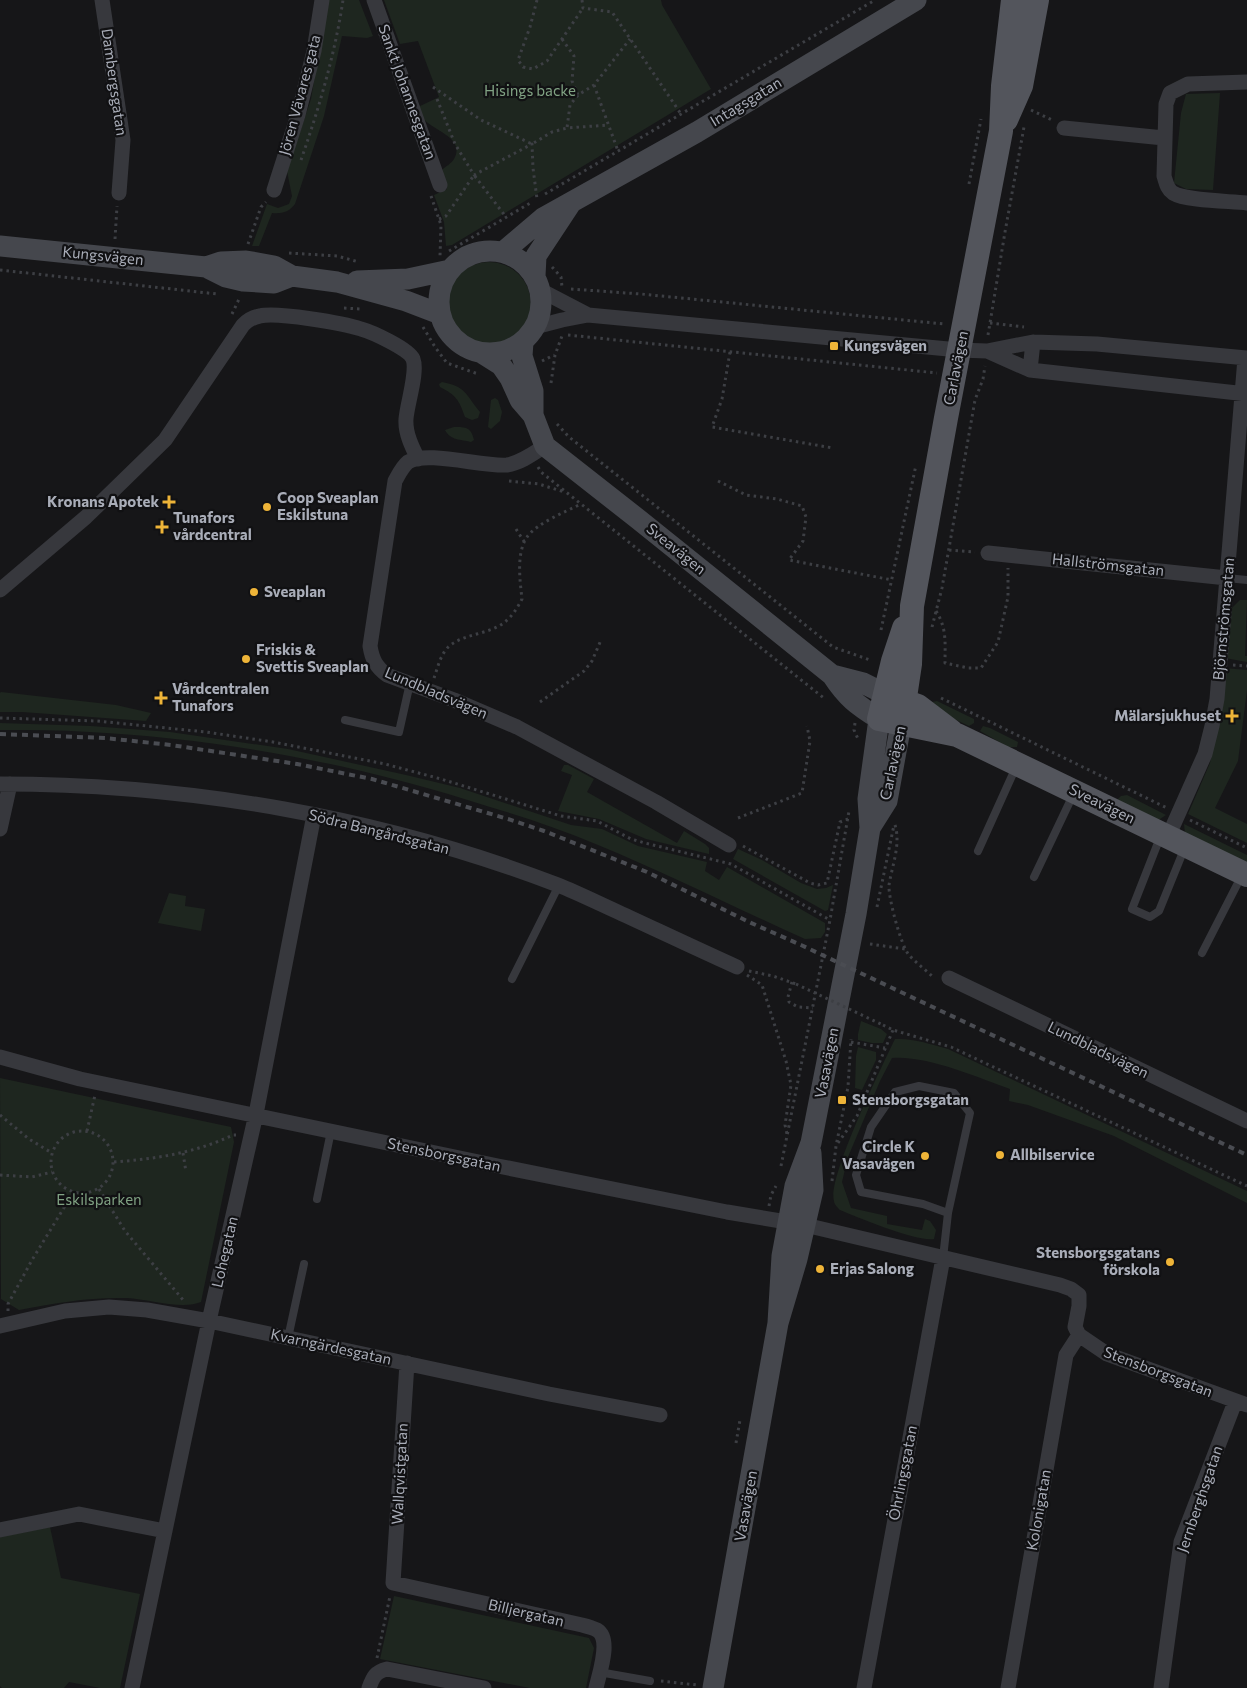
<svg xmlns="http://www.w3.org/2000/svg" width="1247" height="1688" viewBox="0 0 1247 1688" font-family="Commissioner,sans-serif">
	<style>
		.green { fill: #1e261f }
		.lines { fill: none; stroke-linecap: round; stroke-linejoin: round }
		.path { stroke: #3d3f44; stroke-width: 3; stroke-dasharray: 2.5 4; stroke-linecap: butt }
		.lane { stroke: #37383d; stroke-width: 8 }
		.street { stroke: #37383d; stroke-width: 15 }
		.secondary { stroke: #45474d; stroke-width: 21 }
		.primary { stroke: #53555c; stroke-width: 24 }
		.rail { stroke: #4a4c52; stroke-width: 4; stroke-dasharray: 6 5; stroke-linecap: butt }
		.path-bridge { stroke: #3d3f44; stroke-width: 3; stroke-dasharray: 2.5 4; stroke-linecap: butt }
		.poi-dot { fill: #eeb438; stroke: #111113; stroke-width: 2 }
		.labels { text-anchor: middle; stroke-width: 4.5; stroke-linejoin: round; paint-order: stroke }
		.street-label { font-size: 15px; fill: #a9adb8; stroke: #111113 }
		.park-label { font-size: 15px; fill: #80a283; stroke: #111113 }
		.poi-label { font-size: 15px; font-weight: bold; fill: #a9adb8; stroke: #111113; text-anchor: start }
	</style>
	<rect width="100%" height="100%" fill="#161618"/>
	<!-- green -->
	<path class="green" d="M328 0H359L373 36 367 38 342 36 324 116 295 204C289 212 282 214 272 213L259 246H252L267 204 278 208 289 204 292 196 287 171 311 99Z
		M384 0H661L662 5 711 89 452 245 446 246 444 222 434 195 447 189 442 170C446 166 451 164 454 159 466 137 432 131 423 118 420 115 419 110 418 107L439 97 418 41 400 44Z
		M1220 93 1213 190 1186 189 1174 183 1181 113 1186 94Z
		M447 304a42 42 0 1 1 84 0a42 42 0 1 1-84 0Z
		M442 382C467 387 465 394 480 412L478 418 472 420 465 417C459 400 456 395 440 387L439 384Z
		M495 398 498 400 502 412 500 421 491 429 488 427 491 400Z
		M454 427C466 427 471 427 474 440L471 442C460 439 451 441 445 430Z
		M1240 600H1247L1245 656H1247V662L1225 658 1232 608Z
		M1224 668 1247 670V690L1238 761 1215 808 1247 824V843L1188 814 1210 763Z
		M1 692 116 705 151 713 146 721 22 712H0V693Z
		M937 701 974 719V723L969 726 950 717 932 702Z
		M0 723 91 726 170 732 288 749 406 775 460 788 571 825 602 829 638 846 707 862 705 871 719 880 727 867 825 923V932L821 938 805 939C736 908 668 874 598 845 563 830 527 818 490 807 361 765 225 739 89 732 59 730 30 730 0 730Z
		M983 726 990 728 1018 742 1017 747H1008L980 731Z
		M564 765H568L594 779 587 792 677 843 684 831 705 844 709 848V854L646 839 599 819 558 811 572 775 561 771Z
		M1127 795 1166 815 1160 819H1153L1117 800 1121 796Z
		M1184 824 1247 855V864L1185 833Z
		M738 849 762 860 801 883 817 889 826 888 833 885 828 910 825 911 733 859Z
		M169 893 186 896 185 906 205 909 201 931 158 923Z
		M861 1021 881 1029 887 1034 883 1043H872L858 1040V1034Z
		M895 1039C913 1038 930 1044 948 1049L1247 1191V1203L1114 1136 1028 1105 1009 1101 1010 1089C977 1077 926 1055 892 1058L880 1081 848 1157 842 1182 851 1208 887 1216V1224L922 1230 925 1219 930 1221 936 1230 934 1239C917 1242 859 1218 840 1210 838 1208 834 1204 834 1201 827 1178 882 1066 895 1039Z
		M858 1047 876 1052V1060L862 1090 855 1088 856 1056Z
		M0 1078 231 1127 234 1142 201 1302C182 1310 148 1299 127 1298 90 1297 54 1303 19 1310L1 1299Z
		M50 1527 61 1578 140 1594 120 1688H100L69 1682 64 1688H2L0 1686V1537Z
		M394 1596 589 1638 594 1648 586 1688H530L380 1659Z"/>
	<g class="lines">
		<!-- path -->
		<path class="path" d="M537 0 530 27 518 60 523 67 533 69 547 61 583 8
			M582 0 583 8 612 12 681 114
			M562 39 574 56 572 81 578 95 594 85 630 39
			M594 85 618 151
			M433 87 481 120 532 144 552 132 567 128
			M578 95 570 105 567 128 608 125
			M437 99 455 144 474 175 532 144 533 168 537 199
			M1031 110 1052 120
			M301 160C319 108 335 54 343 0
			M969 184 981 119
			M545 194 875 0
			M431 196 441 225 440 256
			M439 219 446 216 474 175 506 217
			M115 239 117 206
			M248 244 261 207 266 202
			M449 251 532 202
			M289 253 337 256 359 262
			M552 267 561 277 562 287
			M0 270 217 294
			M571 289 641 294 944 324
			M344 308 361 309
			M232 314 240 297
			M990 323 1024 327
			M423 327 435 347 447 363 478 374
			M568 335 937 373
			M988 335 1005 232 1024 127
			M730 352 722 399 712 427 833 448
			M542 361 554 355
			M551 383 555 355 562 336
			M557 424 569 437 833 647 870 660
			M538 467 541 472 825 699
			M509 481 539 484 564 492
			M718 481 746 495 777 499 802 506 806 517 803 541 789 560 892 580
			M516 529 525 543
			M949 550 975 552
			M936 611C947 628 945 643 945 663L968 668H981L998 642 1008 597V568
			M932 627 942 588 975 400 983 379 985 366
			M881 630 916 465
			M1233 665 1247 666
			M434 678C438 667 441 651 452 644 468 633 491 634 506 621 513 615 518 607 522 599 520 581 516 553 527 537 537 523 565 512 581 504
			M941 698 1167 808
			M540 702 584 671 592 661 601 640
			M0 718 97 721 206 732 273 742 385 764 441 779 561 816 597 821 631 839 645 843 731 864 830 920
			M855 723 854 730 858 739
			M738 818 802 793 810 741 807 726
			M1190 820 1247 848
			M895 825C901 844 892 866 889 885 888 897 901 946 909 955 916 963 926 970 934 978
			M743 846 810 883 818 885 827 883 840 822 848 819
			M877 907 894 825
			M870 944 905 949
			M749 971 773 976 796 984
			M747 975 762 985 786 1061 791 1085 785 1125 787 1134
			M792 982 788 997 789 1002 798 1007 813 1008
			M883 1025 893 1030 951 1047 1247 1186
			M851 1042 885 1048
			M0 1115 29 1139 52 1153
			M51 1162a31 31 0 1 1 62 0a31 31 0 1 1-62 0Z
			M87 1131 95 1095
			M838 1143 857 1116 893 1030
			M183 1153 186 1172
			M114 1162C155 1159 195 1153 233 1135H236
			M781 1166 830 920 849 811
			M0 1175 32 1177 52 1172
			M832 1181 836 1146 848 1087 851 1039
			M99 1189 125 1231 184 1301
			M769 1206 771 1195 776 1186
			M8 1311V1304L32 1260 73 1193
			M736 1443 740 1420
			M377 1658 390 1596
			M661 1681 697 1685"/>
		<!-- lane -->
		<path class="lane" d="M1227 578 1247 580
			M345 720 399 732 410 683
			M1161 835 1132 909 1150 917 1159 911 1185 847
			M978 851 1016 767
			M1034 877 1073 795
			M1202 953 1242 875
			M512 979 559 885
			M317 1199 331 1131
			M943 1258 948 1213 970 1113 954 1093 919 1086 895 1092 871 1127 856 1175 861 1192 923 1204 948 1213
			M288 1338 304 1264
			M599 1672 650 1681"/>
		<!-- street -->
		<path class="street" d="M102 0 123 140 119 193
			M374 0 440 185
			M1247 82 1188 84 1170 93 1166 104 1164 176C1166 182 1167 189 1173 193 1186 201 1230 201 1247 203
			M1064 128 1164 138
			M274 190 298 115 314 51 322 0
			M540 290 588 315
			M535 327 562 320 588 315 959 350 987 351 1033 342 1097 344 1247 358
			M987 351 1030 370 1247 394
			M1030 370 1033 342
			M545 446C534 453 521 463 507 465 483 467 426 450 408 462 402 467 399 474 395 481L370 646C372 659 376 667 387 675L454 700 517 727 656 802 729 845
			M988 553 1227 578
			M0 590 86 517 165 440 243 325C248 320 253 317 260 316 277 312 343 323 361 329 372 332 409 349 413 359 418 372 407 404 406 419 405 433 412 447 418 459
			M0 784C190 784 381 817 558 885 578 893 598 903 618 912 657 930 697 949 737 967
			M0 829 10 784
			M1168 837 1205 754 1212 726 1217 699 1245 358
			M949 978 1247 1121
			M0 1057 80 1079 498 1166 727 1212 805 1225 1060 1285 1071 1289 1079 1295V1306L1075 1327 1079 1335 1107 1354 1247 1405
			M0 1326 65 1311 109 1307 147 1310 209 1321 549 1394 660 1415
			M407 1363 393 1583 582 1625C586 1626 593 1628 597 1630 612 1639 599 1674 596 1688
			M0 1530 79 1514 165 1531
			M132 1688 209 1321 256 1114 314 815
			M369 1688C373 1677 375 1672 387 1669L484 1688
			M864 1688 943 1258
			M1008 1688 1066 1355 1079 1335
			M1161 1688 1181 1542 1235 1402"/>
		<!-- secondary -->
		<path class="secondary" d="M0 246 206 267 226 277 243 281 274 283 292 276
			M439 302a51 51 0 1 1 102 0a51 51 0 1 1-102 0Z
			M503 252 543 218 697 132 916 0
			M206 267 221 262 246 261 274 266 292 276 337 282 406 301 440 314
			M535 276 536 256 571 203
			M357 281 408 279 450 270
			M523 342 522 356 533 391V415
			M482 353 501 365 510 378 520 400 533 415 545 446 638 519 832 675C847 698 857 705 879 719L868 799 870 828 856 914 811 1143 795 1186 782 1256 778 1323
			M832 675 863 683 885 694
			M870 828 887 801 901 724
			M713 1688 778 1323 797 1259 813 1190 811 1153"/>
		<!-- primary -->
		<path class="primary" d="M1006 120 1021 86 1037 0
			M904 628 893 661 879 719 957 735 1247 875
			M890 696 918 706 951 731
			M901 724 910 664 912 606 946 418 1001 131 1003 86 1013 0"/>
		<!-- rail -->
		<path class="rail" d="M0 734 105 738 171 745 297 764 372 779 508 819 544 831 647 872 749 922 801 945 1247 1155"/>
		<!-- path-bridge -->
		<path class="path-bridge" d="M796 984 883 1025"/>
	</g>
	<!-- markers -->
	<g class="poi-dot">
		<rect x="829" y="341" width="10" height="10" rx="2.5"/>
		<path d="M166.5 494.5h5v5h5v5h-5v5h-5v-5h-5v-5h5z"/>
		<circle cx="267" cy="507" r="5"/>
		<path d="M159.5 519.5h5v5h5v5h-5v5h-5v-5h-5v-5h5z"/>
		<circle cx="254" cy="592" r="5"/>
		<circle cx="246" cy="659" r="5"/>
		<path d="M158.5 690.5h5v5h5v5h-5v5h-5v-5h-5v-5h5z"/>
		<path d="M1229.5 708.5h5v5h5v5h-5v5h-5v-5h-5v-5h5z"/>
		<rect x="837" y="1095" width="10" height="10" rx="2.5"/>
		<circle cx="1000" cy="1155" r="5"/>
		<circle cx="925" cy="1156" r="5"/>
		<circle cx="1170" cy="1262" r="5"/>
		<circle cx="820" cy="1269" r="5"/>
	</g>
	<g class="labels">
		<!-- street labels -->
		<g class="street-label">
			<text transform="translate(114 82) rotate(82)" y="5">Dambergsgatan</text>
			<text transform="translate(407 92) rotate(70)" y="5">Sankt Johannesgatan</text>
			<text transform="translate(300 95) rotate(-75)" y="5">Jören Vävares gata</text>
			<text transform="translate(746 102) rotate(-31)" y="5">Intagsgatan</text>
			<text transform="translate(103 256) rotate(6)" y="5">Kungsvägen</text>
			<text transform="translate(956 368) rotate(-79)" y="5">Carlavägen</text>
			<text transform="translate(676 549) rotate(39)" y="5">Sveavägen</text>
			<text transform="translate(1108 565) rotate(6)" y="5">Hallströmsgatan</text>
			<text transform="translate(1224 619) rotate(-85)" y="5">Björnströmsgatan</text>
			<text transform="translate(436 693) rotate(23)" y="5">Lundbladsvägen</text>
			<text transform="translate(893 763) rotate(-78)" y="5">Carlavägen</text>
			<text transform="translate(1102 804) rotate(26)" y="5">Sveavägen</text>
			<text transform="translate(379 832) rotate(14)" y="5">Södra Bangårdsgatan</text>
			<text transform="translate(1098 1050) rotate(26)" y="5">Lundbladsvägen</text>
			<text transform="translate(827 1063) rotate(-79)" y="5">Vasavägen</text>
			<text transform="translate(444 1155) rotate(12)" y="5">Stensborgsgatan</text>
			<text transform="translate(225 1252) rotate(-77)" y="5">Lohegatan</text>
			<text transform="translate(331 1347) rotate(12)" y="5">Kvarngärdesgatan</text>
			<text transform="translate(1158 1372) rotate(21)" y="5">Stensborgsgatan</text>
			<text transform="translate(903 1473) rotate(-79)" y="5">Öhrlingsgatan</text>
			<text transform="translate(400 1474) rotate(-87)" y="5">Wallqvistgatan</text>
			<text transform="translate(1200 1499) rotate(-71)" y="5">Jernberghsgatan</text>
			<text transform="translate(746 1506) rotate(-80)" y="5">Vasavägen</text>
			<text transform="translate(1039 1510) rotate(-80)" y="5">Kolonigatan</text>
			<text transform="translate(526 1613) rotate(13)" y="5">Billjergatan</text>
		</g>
		<!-- park labels -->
		<g class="park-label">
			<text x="530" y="96">Hisings backe</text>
			<text x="99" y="1205">Eskilsparken</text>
		</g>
		<!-- poi labels -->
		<g class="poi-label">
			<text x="844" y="351">Kungsvägen</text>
			<text x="277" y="503">Coop Sveaplan<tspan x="277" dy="17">Eskilstuna</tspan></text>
			<text x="159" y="507" text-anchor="end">Kronans Apotek</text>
			<text x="173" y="523">Tunafors<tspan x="173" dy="17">vårdcentral</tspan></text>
			<text x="264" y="597">Sveaplan</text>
			<text x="256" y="655">Friskis &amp;<tspan x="256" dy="17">Svettis Sveaplan</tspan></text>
			<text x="172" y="694">Vårdcentralen<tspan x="172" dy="17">Tunafors</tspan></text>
			<text x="1221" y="721" text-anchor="end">Mälarsjukhuset</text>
			<text x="852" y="1105">Stensborgsgatan</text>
			<text x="915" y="1152" text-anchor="end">Circle K<tspan x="915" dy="17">Vasavägen</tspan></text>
			<text x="1010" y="1160">Allbilservice</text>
			<text x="1160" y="1258" text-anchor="end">Stensborgsgatans<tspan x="1160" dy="17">förskola</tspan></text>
			<text x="830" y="1274">Erjas Salong</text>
		</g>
	</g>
</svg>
